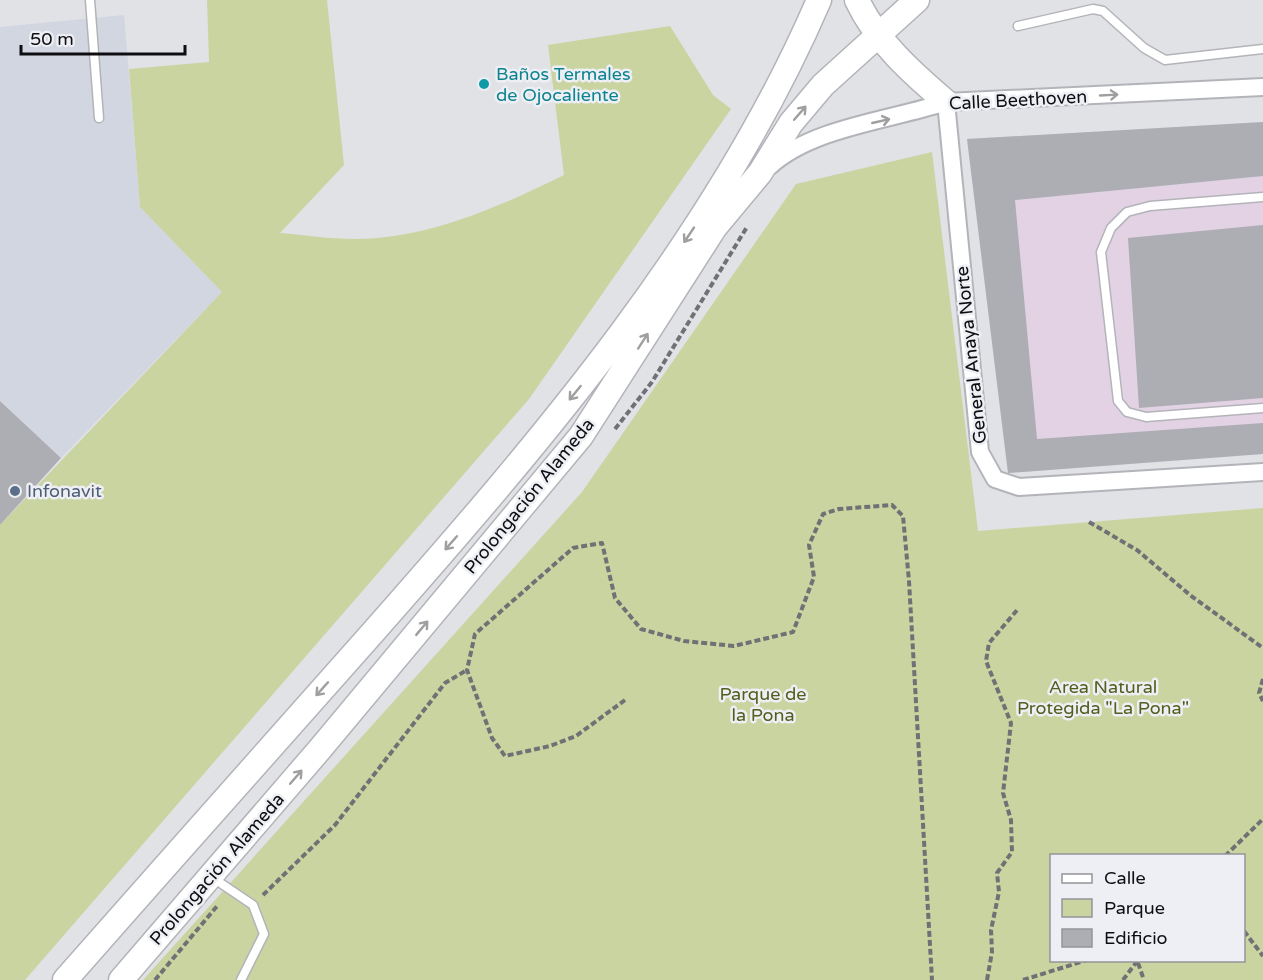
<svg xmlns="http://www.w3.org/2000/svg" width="1263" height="980" viewBox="0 0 1263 980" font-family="'Varela Round',sans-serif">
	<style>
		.built { fill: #d1d6e1 }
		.industrial { fill: #e2d2e4 }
		.green { fill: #c9d4a0; fill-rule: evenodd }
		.building { fill: #adaeb3 }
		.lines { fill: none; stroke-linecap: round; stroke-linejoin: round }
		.service-casing { stroke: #b3b4b9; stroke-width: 11 }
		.minor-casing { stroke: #b3b4b9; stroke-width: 20 }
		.secondary-casing { stroke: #b3b4b9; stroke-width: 27 }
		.path { stroke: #707174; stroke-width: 4; stroke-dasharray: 6 3; stroke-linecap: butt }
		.service { stroke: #fff; stroke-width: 8 }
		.minor { stroke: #fff; stroke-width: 16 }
		.secondary { stroke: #fff; stroke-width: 24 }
		.oneway { stroke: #9f9f9f }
		.culture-dot { fill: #0f9aa8; stroke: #edeff4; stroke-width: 2 }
		.service-dot { fill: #5c6f8a; stroke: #edeff4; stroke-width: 2 }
		.labels { text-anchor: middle; stroke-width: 5; stroke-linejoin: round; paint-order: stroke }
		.culture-label { font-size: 18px; fill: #0d838f; stroke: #edeff4; text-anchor: start }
		.street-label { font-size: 18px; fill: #0e0e10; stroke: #edeff4 }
		.service-label { font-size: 18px; fill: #4e5e75; stroke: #edeff4; text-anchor: start }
		.park-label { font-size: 18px; fill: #535d1c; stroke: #edeff4 }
	</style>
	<rect width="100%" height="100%" fill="#e0e2e6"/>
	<!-- built -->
	<path class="built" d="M124 15 140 207 222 292 61 458 0 401V27Z"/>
	<!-- industrial -->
	<path class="industrial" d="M1263 122V454L1008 473 967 139Z"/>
	<!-- green -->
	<path class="green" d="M207 0H327L344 165 280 233C304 235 329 239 354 239 428 239 499 207 564 175L548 45 670 26 713 95 731 109 529 399 25 980H0V525L222 292 140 207 129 69 209 62Z
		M932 152 978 531 1263 508V980H143L582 492 796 184ZM1052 856H1244V960H1052Z"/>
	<!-- building -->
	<path class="building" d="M1263 122V176L1015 200 1037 439 1263 423V454L1008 473 967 139Z
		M1263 225V398L1139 408 1128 238Z
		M0 401 61 458 0 525Z"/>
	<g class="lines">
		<defs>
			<path id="service" d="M90 0 99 118
				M1018 26 1093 9 1103 11 1144 48 1165 60 1263 49
				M1263 197 1150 206 1127 212 1111 228 1101 252 1118 401 1127 412 1146 417 1263 408
				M213 878 253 905 264 934 241 980"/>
			<path id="minor" d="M946 102 980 452 995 479 1019 487 1263 472
				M770 166C813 127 892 120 946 102L1263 87"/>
			<path id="secondary" d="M857 0C876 41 912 73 946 102
				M65 980C168 863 272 746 375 630 544 438 717 237 819 0
				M121 980 320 749 581 436 715 227 760 173 791 123 823 85 917 0"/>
		</defs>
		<!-- service casing -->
		<use href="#service" class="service-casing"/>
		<!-- minor casing -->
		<use href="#minor" class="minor-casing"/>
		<!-- secondary casing -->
		<use href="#secondary" class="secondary-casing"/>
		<!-- path -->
		<path class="path" d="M615 429 652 382 747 227
			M1089 522 1137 550 1190 595 1263 648
			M1263 679 1259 693 1263 701
			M625 700 576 736 550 746 505 756 492 738 467 670 475 634 573 548 602 543 615 598 641 629 684 641 734 646 793 632 814 577 809 545 823 514 839 509 892 505 903 516 909 581 932 980
			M1225 856 1263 819
			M263 895 335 825 445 683 467 670
			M1244 931 1263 956
			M1138 963 1144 980
			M155 980 218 905
			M987 980 992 952 991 930 999 892 997 873 1012 852 1011 820 1003 793 1011 723 986 661 989 643 1018 609
			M1023 980 1087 960
			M1123 980 1138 960"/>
		<!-- service -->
		<use href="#service" class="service"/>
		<!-- minor -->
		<use href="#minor" class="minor"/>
		<!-- secondary -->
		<use href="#secondary" class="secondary"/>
	</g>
	<!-- one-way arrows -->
	<defs><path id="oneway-shaft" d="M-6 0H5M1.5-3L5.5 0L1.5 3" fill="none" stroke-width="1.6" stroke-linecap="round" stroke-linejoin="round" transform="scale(1.5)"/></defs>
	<g class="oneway">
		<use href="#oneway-shaft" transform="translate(1109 95) rotate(-3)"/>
		<use href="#oneway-shaft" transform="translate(800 113) rotate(-49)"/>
		<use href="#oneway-shaft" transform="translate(881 121) rotate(-13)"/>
		<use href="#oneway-shaft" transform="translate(689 235) rotate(124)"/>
		<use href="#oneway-shaft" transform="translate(643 341) rotate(-57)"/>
		<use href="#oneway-shaft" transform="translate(575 393) rotate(129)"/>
		<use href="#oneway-shaft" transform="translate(451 543) rotate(131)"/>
		<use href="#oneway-shaft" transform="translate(422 628) rotate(-50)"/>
		<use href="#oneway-shaft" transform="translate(322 689) rotate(132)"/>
		<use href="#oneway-shaft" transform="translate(296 777) rotate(-49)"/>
	</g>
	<!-- markers -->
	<circle class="culture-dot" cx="484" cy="84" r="6"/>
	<circle class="service-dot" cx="15" cy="491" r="6"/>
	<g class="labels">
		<!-- culture labels -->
		<g class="culture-label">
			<text x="496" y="80">Baños Termales<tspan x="496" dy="21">de Ojocaliente</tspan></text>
		</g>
		<!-- street labels -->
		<g class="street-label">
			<text transform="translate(1018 100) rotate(-3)" y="6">Calle Beethoven</text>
			<text transform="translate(971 355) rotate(-96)" y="6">General Anaya Norte</text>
			<text transform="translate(529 496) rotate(-51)" y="6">Prolongación Alameda</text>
			<text transform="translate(217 869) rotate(-49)" y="6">Prolongación Alameda</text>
		</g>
		<!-- service labels -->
		<g class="service-label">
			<text x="27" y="497">Infonavit</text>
		</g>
		<!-- park labels -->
		<g class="park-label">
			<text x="1103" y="693">Area Natural<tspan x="1103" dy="21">Protegida "La Pona"</tspan></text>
			<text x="763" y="700">Parque de<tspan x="763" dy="21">la Pona</tspan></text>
		</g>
	</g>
	<!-- legend -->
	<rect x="1050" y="854" width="195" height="108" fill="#edeff4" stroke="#949599" stroke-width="1.5"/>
	<rect x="1062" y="874" width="30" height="9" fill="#ffffff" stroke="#949599" stroke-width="1.5"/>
	<text x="1104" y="884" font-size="18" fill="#0e0e10">Calle</text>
	<rect x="1062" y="899" width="30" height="18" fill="#c9d4a0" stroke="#949599" stroke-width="1.5"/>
	<text x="1104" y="914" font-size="18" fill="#0e0e10">Parque</text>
	<rect x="1062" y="929" width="30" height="18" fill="#adaeb3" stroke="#949599" stroke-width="1.5"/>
	<text x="1104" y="944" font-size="18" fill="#0e0e10">Edificio</text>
	<!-- scale -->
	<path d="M21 45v9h164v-9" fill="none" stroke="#0e0e10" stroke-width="3"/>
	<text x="30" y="45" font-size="18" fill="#0e0e10" stroke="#edeff4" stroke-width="4.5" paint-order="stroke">50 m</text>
</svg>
